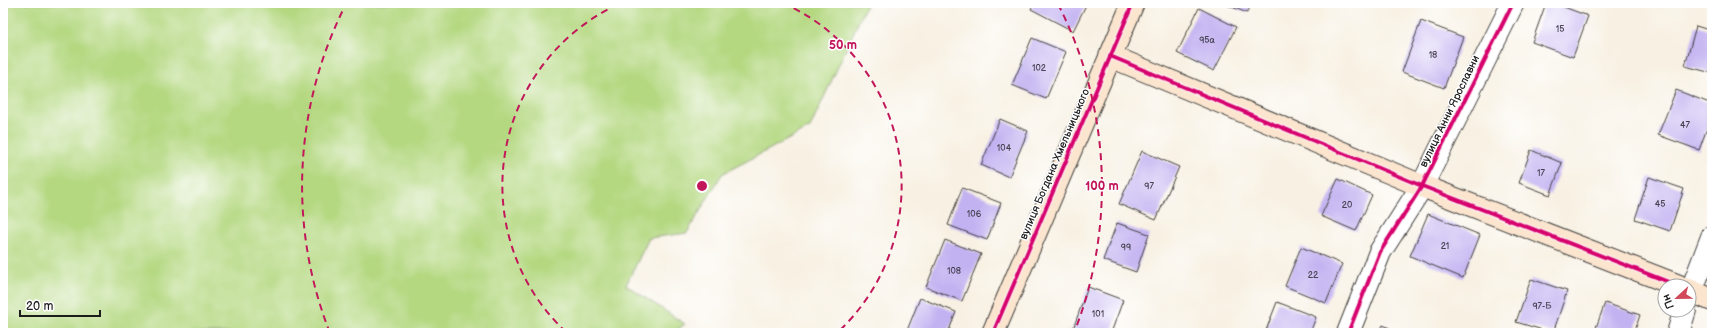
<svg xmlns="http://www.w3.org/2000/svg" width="1715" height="336" viewBox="0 0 1715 336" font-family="'Balsamiq Sans',sans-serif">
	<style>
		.green { fill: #b4d880; stroke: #687a4e }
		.building { fill: #c3b2f1 }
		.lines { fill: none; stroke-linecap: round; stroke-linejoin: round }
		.street-casing { stroke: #3d3c3a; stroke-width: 24 }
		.secondary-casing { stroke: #3d3c3a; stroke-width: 24 }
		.street { stroke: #fff; stroke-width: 22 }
		.secondary { stroke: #fbe5cf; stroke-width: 22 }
		.cycleway-casing { stroke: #fff; stroke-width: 6 }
		.cycleway { stroke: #d6006c; stroke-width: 4 }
		.ring { fill: none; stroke: #c2185b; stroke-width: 2; stroke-dasharray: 7 5 }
		.labels { text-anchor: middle; stroke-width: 3; stroke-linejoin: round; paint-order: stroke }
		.number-label { font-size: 9px; fill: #464251 }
		.street-label { font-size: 11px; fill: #1c1c1c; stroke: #fff }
		.centre { fill: #c2185b; stroke: #fff; stroke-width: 2 }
		.ring-label { font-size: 12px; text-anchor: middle; font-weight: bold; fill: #c2185b; stroke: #fff; stroke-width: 3; stroke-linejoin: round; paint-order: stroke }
	</style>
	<rect width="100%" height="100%" fill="#fff"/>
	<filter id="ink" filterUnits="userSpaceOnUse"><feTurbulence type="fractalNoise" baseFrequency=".025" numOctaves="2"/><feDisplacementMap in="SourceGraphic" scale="8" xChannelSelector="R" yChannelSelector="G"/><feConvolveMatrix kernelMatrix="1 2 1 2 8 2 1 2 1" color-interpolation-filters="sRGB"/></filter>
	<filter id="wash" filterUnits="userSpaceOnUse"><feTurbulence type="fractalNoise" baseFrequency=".012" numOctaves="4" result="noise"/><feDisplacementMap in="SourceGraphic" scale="16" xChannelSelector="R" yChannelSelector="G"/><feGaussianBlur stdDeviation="0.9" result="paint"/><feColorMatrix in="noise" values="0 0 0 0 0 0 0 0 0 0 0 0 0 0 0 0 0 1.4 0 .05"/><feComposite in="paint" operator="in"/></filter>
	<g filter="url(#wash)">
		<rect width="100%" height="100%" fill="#f8f1e3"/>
		<!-- green -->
		<path class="green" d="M3 3H867L810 128 722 174 687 233 649 238 626 285 685 324 673 333H3Z"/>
		<g id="blocks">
			<!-- building -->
			<path class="building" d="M1034 3H1087L1073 31 1031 9Z
				M1222 3H1252L1247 13Z
				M1546 3H1553L1588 16 1573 57 1532 42Z
				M1199 8 1236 27 1214 71 1177 53Z
				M1421 21 1463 37 1444 88 1402 72Z
				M1696 26 1712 31V73L1685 66Z
				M1032 38 1066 52 1046 99 1012 85Z
				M1676 90 1712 104V115L1699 150 1658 135Z
				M1000 119 1028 131 1009 177 981 165Z
				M1531 150 1562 163 1550 195 1519 183Z
				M1142 151 1179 167 1156 220 1119 204Z
				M1649 177 1684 189 1670 231 1635 219Z
				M1338 179 1372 195 1356 231 1321 216Z
				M962 188 1001 203 987 240 948 225Z
				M1428 214 1480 235 1463 278 1410 256Z
				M1117 223 1149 234 1136 272 1103 260Z
				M945 240 981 254 962 301 926 287Z
				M1301 247 1342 264 1326 303 1285 286Z
				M1531 279 1567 291 1553 333 1516 322Z
				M1088 287 1123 300 1111 333H1084L1073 329Z
				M920 298 956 312 948 333H906Z
				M1277 302 1316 317 1310 333H1265Z
				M1605 303 1640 315 1634 333H1594Z
				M1383 325 1400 333H1379Z"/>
		</g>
	</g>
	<g filter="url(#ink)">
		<use href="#blocks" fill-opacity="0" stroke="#3d3c3a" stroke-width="1"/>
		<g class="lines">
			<defs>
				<path id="street" d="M1689 297 1712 237
					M1348 333 1380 252 1422 186 1513 3
					M1678 333 1685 310"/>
				<path id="secondary" d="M1110 56 1422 186 1679 286
					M1689 290 1712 300
					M993 333 1133 3"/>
			</defs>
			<!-- street casing -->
			<use href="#street" class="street-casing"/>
			<!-- secondary casing -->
			<use href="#secondary" class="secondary-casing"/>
			<!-- street -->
			<use href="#street" class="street"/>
			<!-- secondary -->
			<use href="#secondary" class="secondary"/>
			<defs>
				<path id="cycleway" d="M1110 56 1422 186 1679 286
					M993 333 1133 3
					M1348 333 1380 252 1422 186 1513 3"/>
			</defs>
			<!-- cycleway casing -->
			<use href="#cycleway" class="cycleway-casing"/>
			<!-- cycleway -->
			<use href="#cycleway" class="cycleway"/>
		</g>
	</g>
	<!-- distance rings -->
	<g class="ring">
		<path d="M566 332A200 200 0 0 1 621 3M783 3A200 200 0 0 1 838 332"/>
		<path d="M330 333A400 400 0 0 1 346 4M1058 4A400 400 0 0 1 1074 333"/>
	</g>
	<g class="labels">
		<!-- number labels -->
		<g class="number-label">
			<text x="1560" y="32">15</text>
			<text x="1207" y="43">95а</text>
			<text x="1433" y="58">18</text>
			<text x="1039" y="71">102</text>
			<text x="1685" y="128">47</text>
			<text x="1004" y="151">104</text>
			<text x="1541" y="176">17</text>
			<text x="1149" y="189">97</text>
			<text x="1660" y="207">45</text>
			<text x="1347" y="208">20</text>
			<text x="974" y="217">106</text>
			<text x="1445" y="249">21</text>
			<text x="1126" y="250">99</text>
			<text x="954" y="274">108</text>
			<text x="1313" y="278">22</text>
			<text x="1542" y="309">97-Б</text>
			<text x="1098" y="317">101</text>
		</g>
		<!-- street labels -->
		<g class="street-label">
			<text transform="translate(1449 111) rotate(-64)" y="4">вулиця Анни Ярославни</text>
			<text transform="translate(1054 164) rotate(-67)" y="4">вулиця Богдана Хмельницького</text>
		</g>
	</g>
	<circle cx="702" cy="186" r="6" class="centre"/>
	<g class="ring-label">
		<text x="843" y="49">50 m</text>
		<text x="1102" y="190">100 m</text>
	</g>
	<!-- margin -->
	<rect width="1715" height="336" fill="none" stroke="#fff" stroke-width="16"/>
	<!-- north arrow -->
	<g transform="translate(1677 298) rotate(248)"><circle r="19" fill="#ffffff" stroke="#a4a4a4"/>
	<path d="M0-3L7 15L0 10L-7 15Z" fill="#d1495b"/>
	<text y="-6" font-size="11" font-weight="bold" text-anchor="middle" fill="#1c1c1c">Пн</text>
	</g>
	<!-- scale -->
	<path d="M20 310v6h80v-6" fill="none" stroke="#1c1c1c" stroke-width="2"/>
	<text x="26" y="310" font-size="12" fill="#1c1c1c" stroke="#ffffff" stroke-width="3" paint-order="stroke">20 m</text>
</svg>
